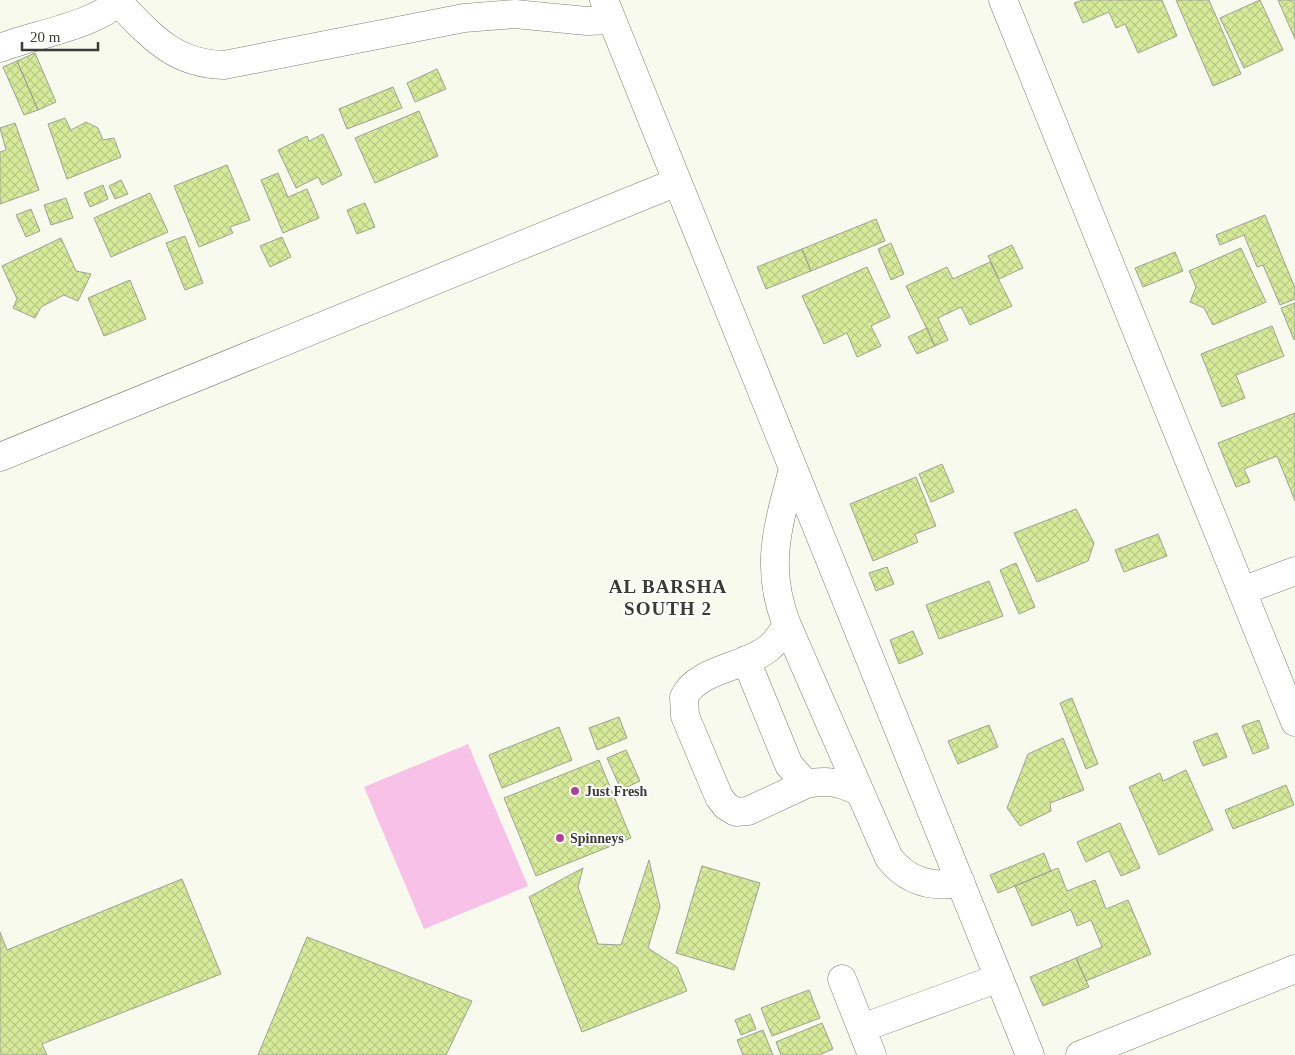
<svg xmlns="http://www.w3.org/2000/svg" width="1295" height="1055" viewBox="0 0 1295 1055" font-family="Georgia,serif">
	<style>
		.garden { fill: #f8c1e7 }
		.building { fill: url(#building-cross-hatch); stroke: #9fa296 }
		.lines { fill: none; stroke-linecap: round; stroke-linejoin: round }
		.minor-casing { stroke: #7c7f74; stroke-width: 29 }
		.minor { stroke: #fff; stroke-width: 28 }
		.poi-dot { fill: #b3409a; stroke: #fff; stroke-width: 2 }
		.labels { text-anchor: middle; stroke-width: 4; stroke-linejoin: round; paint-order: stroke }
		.poi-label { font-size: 14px; font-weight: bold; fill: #3b3c37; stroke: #fff; text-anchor: start }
		.district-label { font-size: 19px; font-weight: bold; letter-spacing: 1px; fill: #393c32; stroke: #fff }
	</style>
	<defs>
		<pattern id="building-cross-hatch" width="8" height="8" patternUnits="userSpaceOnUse" patternTransform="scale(1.25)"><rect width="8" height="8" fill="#d6ea99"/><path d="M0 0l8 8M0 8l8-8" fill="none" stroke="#b9ca84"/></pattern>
	</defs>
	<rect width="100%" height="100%" fill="#f7faed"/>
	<!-- garden -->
	<path class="garden" d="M468 744 528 886 424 929 364 787Z"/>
	<!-- building -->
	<path class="building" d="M1083 0H1162L1177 36 1138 53 1125 24 1116 28 1109 12 1083 23 1074 3Z
		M1176 0H1209L1241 74 1213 86Z
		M1260 0 1283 50 1244 68 1220 18Z
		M1278 0H1295V39Z
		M35 53 56 102 38 110 17 61Z
		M17 61 38 110 24 115 3 67Z
		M437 69 446 89 415 102 407 83Z
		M393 87 402 108 347 129 339 109Z
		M419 111 438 156 375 183 355 138Z
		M65 118 71 130 86 122 98 128 103 140 114 138 121 157 67 179 48 124Z
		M15 123 39 190 0 204V152L6 150 0 128Z
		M323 134 342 175 322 185 318 177 296 188 278 150 307 136 309 141Z
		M227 165 250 220 230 227 233 233 199 247 174 186Z
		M278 173 288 197 307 189 319 218 283 233 261 180Z
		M121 180 128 194 115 199 109 186Z
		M103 185 108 199 90 207 84 193Z
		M150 193 168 232 111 257 94 218Z
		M66 198 73 218 51 225 44 205Z
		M365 203 375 227 357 234 347 210Z
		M31 209 40 231 26 237 16 215Z
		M1265 215 1295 288V299L1280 305 1263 265 1257 267 1244 235 1220 245 1216 235Z
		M876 219 885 241 811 271 802 249Z
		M185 236 203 283 185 290 166 243Z
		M282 237 291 257 270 267 260 246Z
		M61 238 76 271 91 274 78 301 64 295 41 307 35 318 13 308 17 299 2 266Z
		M891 243 904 274 891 280 878 249Z
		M1012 245 1023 268 999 279 988 256Z
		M1241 248 1266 302 1213 325 1204 308 1190 302 1196 287 1189 271Z
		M802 249 811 271 766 289 757 267Z
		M1175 252 1183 271 1143 287 1135 268Z
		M990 262 1012 306 970 325 961 307 938 318 948 340 935 346 906 286 947 267 953 279Z
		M867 267 890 317 871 326 881 346 857 357 847 333 824 344 802 296Z
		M130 280 146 319 104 336 88 298Z
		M1295 303V339L1294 340 1281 308Z
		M1272 326 1284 356 1236 375 1245 398 1222 407 1201 354Z
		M927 328 935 346 917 354 908 337Z
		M1295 413V501L1277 456 1244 469 1250 482 1236 487 1218 443Z
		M942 464 954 492 931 502 919 474Z
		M916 477 936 526 915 534 918 542 873 561 850 504Z
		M1076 509 1094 543 1088 561 1037 582 1014 533Z
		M1158 534 1167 556 1124 572 1115 550Z
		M1016 563 1035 607 1019 614 1000 570Z
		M887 567 894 584 876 591 869 573Z
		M989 581 1003 616 939 639 926 605Z
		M913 631 923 654 899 664 890 640Z
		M1072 698 1098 764 1086 769 1060 703Z
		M619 717 627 738 597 750 589 728Z
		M1259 720 1269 748 1253 754 1242 726Z
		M989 725 998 747 958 764 948 741Z
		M559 727 572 760 502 788 489 755Z
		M1217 733 1227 757 1203 766 1193 742Z
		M1063 738 1084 790 1050 803 1051 811 1020 826 1007 808 1028 754Z
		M626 750 640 781 621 790 607 758Z
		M599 760 631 838 536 876 504 798Z
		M1186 770 1213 830 1159 855 1129 787 1160 773 1163 781Z
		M1286 785 1294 805 1233 829 1225 810Z
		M1120 823 1140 868 1121 876 1109 851 1086 862 1077 842Z
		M1044 853 1051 871 998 893 990 875Z
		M649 860 660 907 648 948 677 967 687 991 582 1032 529 897 583 868 578 887 598 944 621 945Z
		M702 866 760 883 734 970 676 953Z
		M1058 868 1067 891 1095 880 1106 909 1128 900 1151 954 1086 981 1076 958 1102 947 1091 920 1077 926 1071 910 1032 926 1015 886Z
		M182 879 221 974 42 1044 47 1055H0V932L7 950Z
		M307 937 472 1001 446 1055H258Z
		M1076 958 1089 987 1043 1006 1030 977Z
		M809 990 820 1018 772 1036 761 1008Z
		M750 1014 756 1029 741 1035 735 1020Z
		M822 1023 833 1049 819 1055H781L776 1042Z
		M763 1030 773 1055H743L737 1040Z"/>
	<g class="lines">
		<defs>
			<path id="minor" d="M604 0 1030 1055
				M1003 0 1295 722
				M118 2C151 36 174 64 224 65L464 18 515 14 587 21 612 20
				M0 48C32 35 97 25 120 0
				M0 457 677 182
				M793 469C778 526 764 567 787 625L889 858C908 882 932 888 961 883
				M1242 591 1295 571
				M787 625C782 633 777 641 770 647 746 668 698 668 684 697L685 716 719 797 726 806 736 812 748 811 806 784C826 780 841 782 859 792
				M746 660 789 765 806 784
				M842 979 872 1055
				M862 1028 999 978
				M1080 1055 1295 969"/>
		</defs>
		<!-- minor casing -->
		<use href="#minor" class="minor-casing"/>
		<!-- minor -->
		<use href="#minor" class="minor"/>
	</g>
	<!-- markers -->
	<g class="poi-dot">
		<circle cx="575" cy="791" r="5"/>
		<circle cx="560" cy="838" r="5"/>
	</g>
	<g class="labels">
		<!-- poi labels -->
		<g class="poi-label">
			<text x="585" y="796">Just Fresh</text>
			<text x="570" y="843">Spinneys</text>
		</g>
		<!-- district labels -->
		<g class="district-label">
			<text x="668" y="593">AL BARSHA<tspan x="668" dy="22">SOUTH 2</tspan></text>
		</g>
	</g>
	<!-- scale -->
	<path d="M22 42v8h76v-8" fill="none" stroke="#3b3c37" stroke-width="2.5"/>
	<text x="30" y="42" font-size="15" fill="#3b3c37" stroke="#ffffff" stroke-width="4" paint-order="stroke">20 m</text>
</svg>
